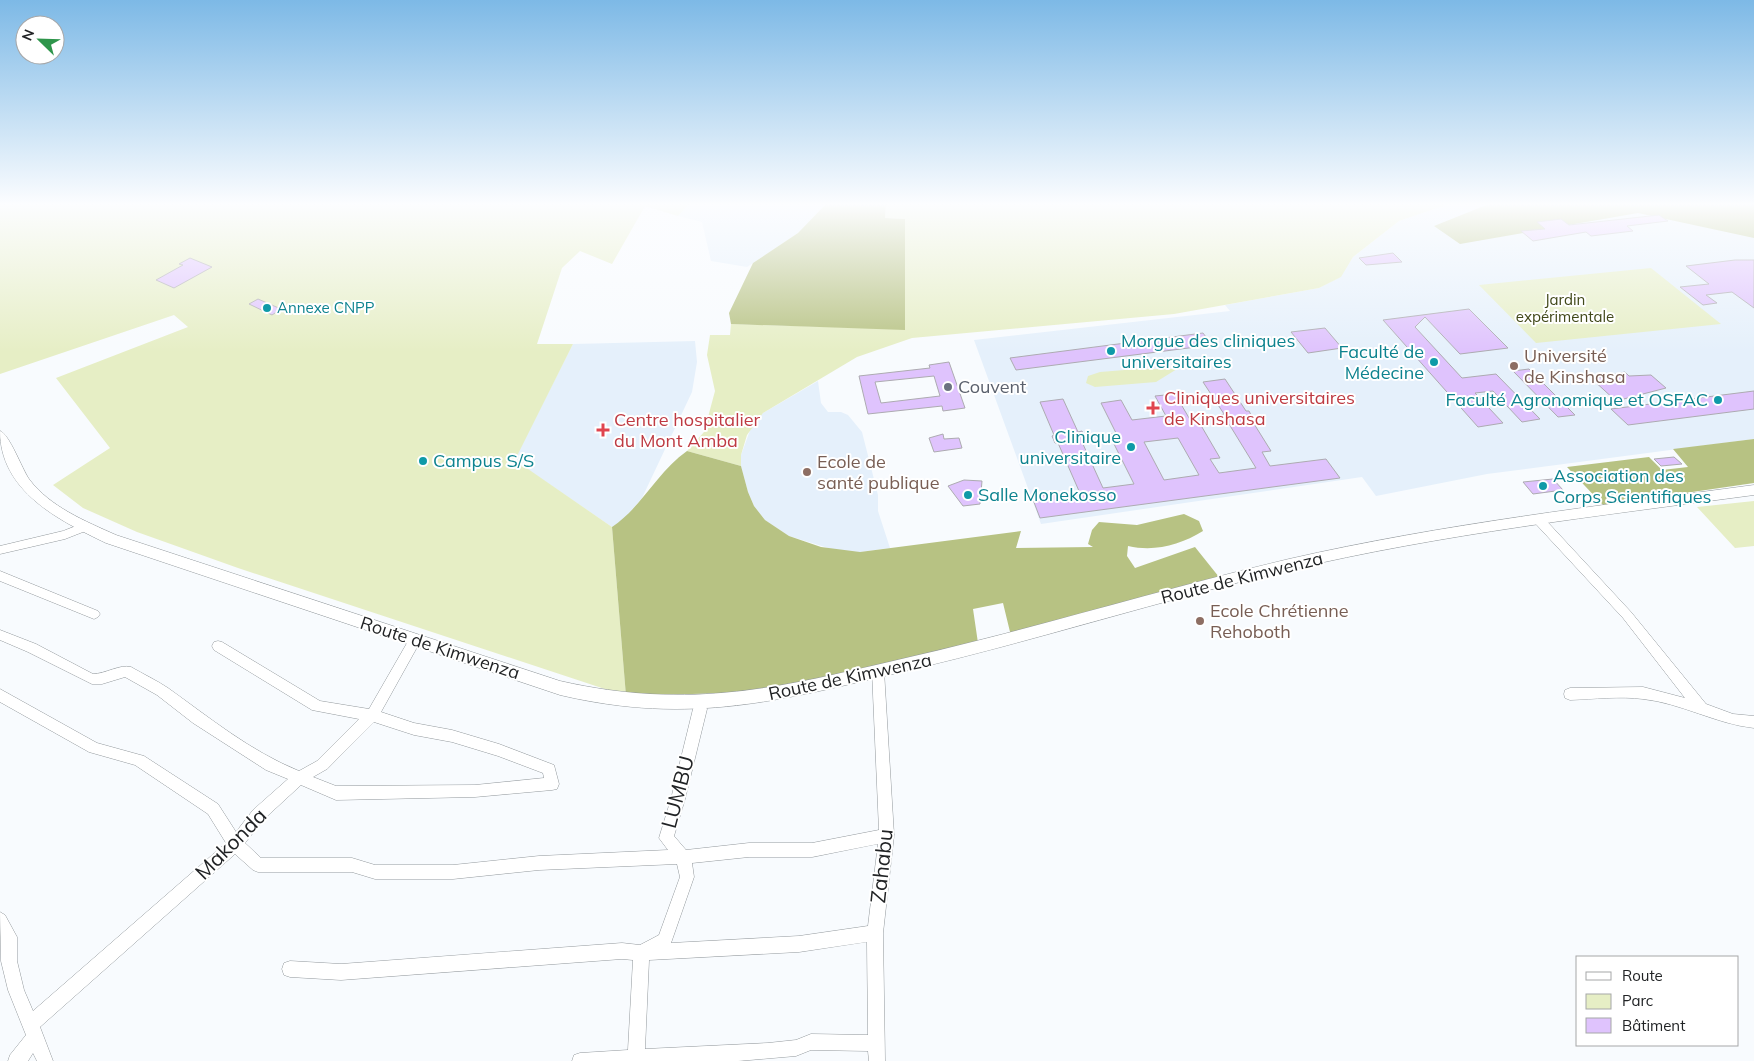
<svg xmlns="http://www.w3.org/2000/svg" width="1754" height="1061" viewBox="0 0 1754 1061" font-family="Mulish,sans-serif">
	<style>
		.built { fill: #e5f0fb }
		.green { fill: #e6eec5 }
		.forest { fill: #b7c283 }
		.building { fill: #dfc3fd; stroke: #adabb1; fill-rule: evenodd }
		.lines { fill: none; stroke-linecap: round; stroke-linejoin: round }
		.minor-casing { stroke: #93999d; stroke-width: 1 }
		.tertiary-casing { stroke: #93999d; stroke-width: 1 }
		.minor { fill: #fff; fill-rule: evenodd }
		.tertiary { fill: #fff; fill-rule: evenodd }
		.culture-dot { fill: #0f9aa8; stroke: #fff; stroke-width: 2 }
		.education-dot { fill: #8d6e63; stroke: #fff; stroke-width: 2 }
		.worship-dot { fill: #6b7280; stroke: #fff; stroke-width: 2 }
		.health-dot { fill: #e0444e; stroke: #fff; stroke-width: 2 }
		.labels { text-anchor: middle; stroke-width: 4; stroke-linejoin: round; paint-order: stroke }
		.far-park-label { font-size: 15px; fill: #414819; stroke: #fff }
		.far-culture-label { font-size: 15px; fill: #0d838f; stroke: #fff; text-anchor: start }
		.culture-label { font-size: 18px; fill: #0d838f; stroke: #fff; text-anchor: start }
		.education-label { font-size: 18px; fill: #785e54; stroke: #fff; text-anchor: start }
		.worship-label { font-size: 18px; fill: #5b616d; stroke: #fff; text-anchor: start }
		.health-label { font-size: 18px; fill: #be3a42; stroke: #fff; text-anchor: start }
		.street-label { font-size: 18px; fill: #212325; stroke: #fff }
		.near-street-label { font-size: 21px; fill: #212325; stroke: #fff }
	</style>
	<rect width="100%" height="100%" fill="#f8fbfe"/>
	<!-- built -->
	<path class="built" d="M689 204H826L798 233 747 267 711 261 702 222 678 216Z
		M1449 204H1754V439L1487 474 1376 496 1362 477 1041 524 974 340 1230 311 1225 305 1319 288 1340 277 1353 257 1399 221Z
		M695 341 697 362 692 392 642 498 624 519 612 527 514 460 573 344Z
		M818 381 821 403 828 412H841L848 415 862 432 878 495V511L890 548 860 552 838 551 789 536 765 520 754 506 748 492 741 466V455L752 425 763 413Z"/>
	<!-- green -->
	<path class="green" d="M0 204H689L678 216 645 206 612 264 580 251 562 268 537 344H573L515 460 612 527 626 696 238 568 137 532 83 508 53 485 110 448 56 378 188 327 174 315 0 374Z
		M886 204H1449L1399 221 1353 257 1341 277 1319 288 1174 314 912 338 857 357 763 413 747 435 741 455V466L687 451 704 432 715 391 707 355 710 335H730L731 324 905 329V219L885 218Z
		M1651 268 1721 324 1536 343 1479 285Z
		M1137 369H1177L1156 382 1095 387 1086 383 1088 376 1100 372Z
		M1754 501V546L1735 548 1697 507Z"/>
	<!-- forest -->
	<path class="forest" d="M826 204H886L885 218 905 219V330L731 324 729 313 753 263 798 233Z
		M1489 204H1754V238L1638 213 1460 244 1434 226Z
		M1754 439V483L1603 505 1567 467 1649 457 1662 470 1688 467 1673 449Z
		M687 451 741 466 748 492 754 506 765 520 789 536 821 547 860 552 1021 531 1016 548 1093 547 1088 544 1092 530 1099 522 1137 525 1184 514 1199 521 1203 531C1180 545 1155 552 1128 546L1127 556 1135 568 1195 547 1223 582 1011 636 1003 603 973 609 978 643 798 685 725 693 626 696 612 527C642 507 657 472 687 451Z"/>
	<!-- building -->
	<path class="building" d="M1659 215 1668 221 1627 226 1633 231 1591 236 1586 232 1533 241 1521 231 1545 229 1537 222 1561 219 1569 225Z
		M1393 253 1402 262 1366 265 1359 258Z
		M190 258 212 267 174 288 156 280 183 265 179 264Z
		M1735 260H1754V308L1732 292 1706 295 1717 303 1703 305 1680 287 1709 284 1686 266Z
		M258 299 281 309 272 315 249 304Z
		M1469 309 1508 348 1460 354 1425 317 1415 327 1462 378 1496 374 1540 419 1522 422 1493 391 1475 393 1503 423 1478 427 1383 320Z
		M1325 328 1342 348 1308 353 1291 332Z
		M1203 333 1212 345 1016 370 1010 358Z
		M949 362 965 408 943 411 942 406 868 414 859 376 930 368 929 365ZM934 376 940 396 881 403 875 382Z
		M1529 369 1575 415 1558 417 1513 371Z
		M1625 372 1629 376 1651 375 1666 388 1616 401 1592 379Z
		M1225 379 1246 411H1249L1253 419H1251L1271 451 1262 452 1270 466 1326 459 1340 478 1040 518 1032 497 1079 491 1058 443H1055L1052 436 1054 435 1040 402 1063 399 1078 432 1082 431 1086 442H1082L1103 488 1134 484 1109 434 1116 433 1101 403 1121 400 1132 420 1166 416 1155 396 1175 394 1192 423 1199 422 1220 458 1210 459 1219 473 1256 468 1229 424H1226L1220 415 1224 414 1203 382ZM1178 438 1199 475 1164 480 1144 442Z
		M1754 391V409L1628 425 1611 409Z
		M943 434 944 439 959 438 962 448 934 452 929 438Z
		M1674 457 1682 464 1661 466 1654 459Z
		M1553 479 1563 490 1533 494 1523 482Z
		M964 480 982 481 980 504 963 506 948 486Z"/>
	<g class="lines">
		<defs>
			<path id="minor" d="M1538 515 1542 516 1631 612 1706 704 1733 714 1754 716V728C1716 724 1681 703 1643 699 1620 696 1594 699 1570 700L1565 698 1564 694 1565 690 1570 688 1643 687 1685 698 1623 618 1534 522 1532 519Z
				M84 523 90 527 88 530 65 539 0 554V546L63 531Z
				M0 571 98 611 100 614 98 617 94 619 0 581Z
				M0 630 36 644 93 674C105 674 120 664 131 667 143 674 156 680 168 688 210 718 250 751 299 771L317 761 359 719 312 710 214 650 212 646 214 642 218 641 222 642 320 701 369 709 407 643 411 642 415 643 417 647 415 651 381 712 414 723 452 730 499 744 554 765 559 784 557 789 552 790 475 797 336 800 301 785 263 820 245 843 261 858H352L375 865H453L539 856 668 850 659 838 671 799 693 709 695 705 700 703 705 705 707 709 685 799 674 836 686 850 749 843H812L879 830 872 671 873 667 878 666 883 667 884 671 894 835 883 933 885 1061H869L868 1051 811 1050 796 1056 738 1061H572L574 1055 580 1053 628 1050 633 960 622 959 341 980 290 977 284 975 282 969 284 963 290 961 341 964 622 943 640 945 659 935 680 877 677 864 539 870 453 879H375L352 872H258L253 870 235 854 40 1027 53 1061H37L33 1053 28 1061H8L10 1055 26 1035 8 990 1 961 0 912 5 915 17 937V961L24 990 33 1011 226 843 208 814 135 765 89 752 0 702V689L97 743 144 756 218 804 236 832 253 810 288 779 266 770 193 723 157 695 125 677 102 684H92L28 652 0 640ZM374 722 414 735 452 742 498 756 543 773 544 778 475 785 336 786 313 777 327 769ZM878 844 868 926 799 936 671 943 694 877 692 863 749 857H812ZM867 942 868 1035 811 1034 796 1040 768 1043 645 1049 649 960 799 952Z"/>
			<path id="tertiary" d="M0 431C9 433 22 469 29 479 50 507 85 521 116 535L560 681C692 711 782 687 910 657 1037 628 1162 589 1289 559 1442 524 1598 506 1754 485V495C1598 516 1442 534 1289 570 1162 600 1037 640 910 670 782 700 692 726 560 695L106 543C58 520 0 491 0 431Z"/>
		</defs>
		<!-- minor casing -->
		<use href="#minor" class="minor-casing"/>
		<!-- tertiary casing -->
		<use href="#tertiary" class="tertiary-casing"/>
		<!-- minor -->
		<use href="#minor" class="minor"/>
		<!-- tertiary -->
		<use href="#tertiary" class="tertiary"/>
	</g>
	<!-- sky -->
	<linearGradient id="sky" x2="0" y2="1"><stop stop-color="#7db9e6"/><stop offset="0.58" stop-color="#fcfdff"/><stop offset="1" stop-color="#fcfdff" stop-opacity="0"/></linearGradient>
	<rect width="1754" height="352" fill="url(#sky)"/>
	<!-- markers -->
	<g class="culture-dot">
		<circle cx="267" cy="308" r="5"/>
		<circle cx="1111" cy="351" r="5"/>
		<circle cx="1434" cy="362" r="5"/>
		<circle cx="1718" cy="400" r="5"/>
		<circle cx="1131" cy="447" r="5"/>
		<circle cx="423" cy="461" r="5"/>
		<circle cx="1543" cy="486" r="5"/>
		<circle cx="968" cy="495" r="5"/>
	</g>
	<g class="education-dot">
		<circle cx="1514" cy="366" r="5"/>
		<circle cx="807" cy="472" r="5"/>
		<circle cx="1200" cy="621" r="5"/>
	</g>
	<circle class="worship-dot" cx="948" cy="387" r="5"/>
	<g class="health-dot">
		<path d="M1150.5 400.5h5v5h5v5h-5v5h-5v-5h-5v-5h5z"/>
		<path d="M600.5 422.5h5v5h5v5h-5v5h-5v-5h-5v-5h5z"/>
	</g>
	<g class="labels">
		<!-- far-park labels -->
		<g class="far-park-label">
			<text x="1565" y="305">Jardin<tspan x="1565" dy="17">expérimentale</tspan></text>
		</g>
		<!-- far-culture labels -->
		<g class="far-culture-label">
			<text x="277" y="313">Annexe CNPP</text>
		</g>
		<!-- culture labels -->
		<g class="culture-label">
			<text x="1121" y="347">Morgue des cliniques<tspan x="1121" dy="21">universitaires</tspan></text>
			<text x="1424" y="358" text-anchor="end">Faculté de<tspan x="1424" dy="21">Médecine</tspan></text>
			<text x="1708" y="406" text-anchor="end">Faculté Agronomique et OSFAC</text>
			<text x="1121" y="443" text-anchor="end">Clinique<tspan x="1121" dy="21">universitaire</tspan></text>
			<text x="433" y="467">Campus S/S</text>
			<text x="1553" y="482">Association des<tspan x="1553" dy="21">Corps Scientifiques</tspan></text>
			<text x="978" y="501">Salle Monekosso</text>
		</g>
		<!-- education labels -->
		<g class="education-label">
			<text x="1524" y="362">Université<tspan x="1524" dy="21">de Kinshasa</tspan></text>
			<text x="817" y="468">Ecole de<tspan x="817" dy="21">santé publique</tspan></text>
			<text x="1210" y="617">Ecole Chrétienne<tspan x="1210" dy="21">Rehoboth</tspan></text>
		</g>
		<!-- worship labels -->
		<g class="worship-label">
			<text x="958" y="393">Couvent</text>
		</g>
		<!-- health labels -->
		<g class="health-label">
			<text x="1164" y="404">Cliniques universitaires<tspan x="1164" dy="21">de Kinshasa</tspan></text>
			<text x="614" y="426">Centre hospitalier<tspan x="614" dy="21">du Mont Amba</tspan></text>
		</g>
		<!-- street labels -->
		<g class="street-label">
			<text transform="translate(1242 578) rotate(-14)" y="6">Route de Kimwenza</text>
			<text transform="translate(440 648) rotate(18)" y="6">Route de Kimwenza</text>
			<text transform="translate(850 677) rotate(-12)" y="6">Route de Kimwenza</text>
		</g>
		<!-- near-street labels -->
		<g class="near-street-label">
			<text transform="translate(678 792) rotate(-75)" y="7">LUMBU</text>
			<text transform="translate(231 844) rotate(-45)" y="7">Makonda</text>
			<text transform="translate(882 866) rotate(-84)" y="7">Zahabu</text>
		</g>
	</g>
	<!-- legend -->
	<rect x="1576" y="956" width="162" height="90" fill="#ffffff" stroke="#a6a7a8"/>
	<rect x="1586" y="972" width="25" height="8" fill="#ffffff" stroke="#a6a7a8"/>
	<text x="1622" y="981" font-size="15" fill="#212325">Route</text>
	<rect x="1586" y="994" width="25" height="15" fill="#e6eec5" stroke="#a6a7a8"/>
	<text x="1622" y="1006" font-size="15" fill="#212325">Parc</text>
	<rect x="1586" y="1018" width="25" height="15" fill="#dfc3fd" stroke="#a6a7a8"/>
	<text x="1622" y="1031" font-size="15" fill="#212325">Bâtiment</text>
	<!-- north arrow -->
	<g transform="translate(40 40) rotate(293)"><circle r="24" fill="#ffffff" stroke="#a6a7a8"/>
	<path d="M0-4L9 19L0 12L-9 19Z" fill="#2e954b"/>
	<text y="-8" font-size="14" font-weight="bold" text-anchor="middle" fill="#212325">N</text>
	</g>
</svg>
